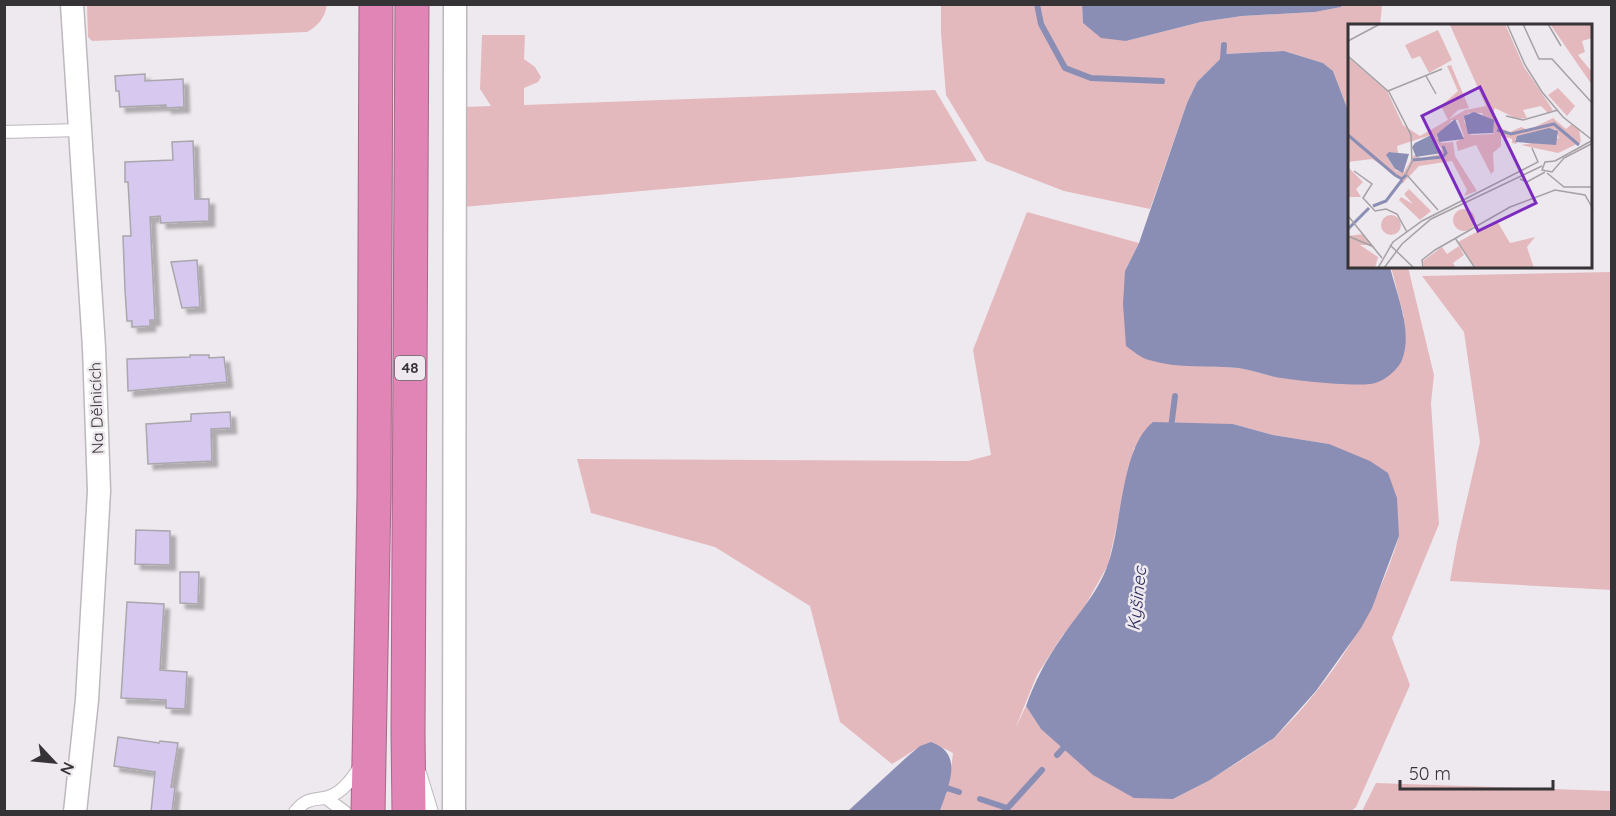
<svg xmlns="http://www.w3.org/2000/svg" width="1616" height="816" viewBox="0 0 1616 816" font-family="Quicksand,sans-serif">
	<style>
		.green { fill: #e4b9be; fill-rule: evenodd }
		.water { fill: #8a8eb4 }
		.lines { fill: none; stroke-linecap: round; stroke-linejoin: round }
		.stream { stroke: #8a8eb4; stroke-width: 6 }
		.building { fill: #d7c8f0; stroke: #a9a7ad; stroke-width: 1.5; filter: url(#shadow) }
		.lane-casing { stroke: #bdb8bd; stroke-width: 14 }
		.street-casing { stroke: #bdb8bd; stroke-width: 25 }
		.highway-casing { stroke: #a46888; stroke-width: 35 }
		.lane { stroke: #fff; stroke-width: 12 }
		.street { stroke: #fff; stroke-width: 22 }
		.highway { stroke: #e085b5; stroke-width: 33 }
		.labels { text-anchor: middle; stroke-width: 5; stroke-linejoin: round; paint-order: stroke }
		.shield { fill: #eee9ee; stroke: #6c6a6c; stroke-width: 1.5 }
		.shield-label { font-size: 15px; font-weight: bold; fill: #353335 }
		.street-label { font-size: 16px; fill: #353335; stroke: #eee9ee }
		.water-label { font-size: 18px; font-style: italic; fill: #2a2a5c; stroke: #eee9ee }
		.inset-river { fill: none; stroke: #8a8eb4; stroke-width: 3 }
		.inset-road { fill: none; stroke: #a4a0a4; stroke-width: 1.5 }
		.view { fill: #7b2cbf; fill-opacity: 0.15; stroke: #7b2cbf; stroke-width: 3 }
		.inset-edge { fill: none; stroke: #353335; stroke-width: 3 }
	</style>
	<defs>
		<filter id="shadow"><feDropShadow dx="5.5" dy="5.5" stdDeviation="1.5" flood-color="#0004"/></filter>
	</defs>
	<rect width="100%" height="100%" fill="#eee9ee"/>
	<!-- green -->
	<path class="green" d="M87 5V4L327 5C324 19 319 25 307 32L92 41 88 37Z
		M941 5H1082L1083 23 1126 41 1201 22 1242 16 1315 12 1341 7 1342 5H1382L1380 25 1349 26V113L1333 71 1323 63 1284 51 1225 54 1197 82 1187 103 1150 209 1064 191 986 161 946 95 941 33Z
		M482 35H525L524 59 535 67 541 77 538 82 524 88V105L935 90 977 161 463 207 464 107 491 106 480 89Z
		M1027 212 1139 243 1125 271 1206 366 1241 368 1276 377 1404 317 1391 267H1408L1434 375 1431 403 1439 524 1392 638 1410 685 1356 807 1351 811H940L950 777 953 753C924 736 917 750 892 764L840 722 810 606 715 547 591 513 577 459 968 461 991 455 973 350ZM1233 424 1273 435 1329 444 1399 536C1377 611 1332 682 1275 737 1267 744 1257 749 1249 755 1224 772 1199 786 1173 799L1040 727 1026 706 1015 729 1037 675 1062 636 1081 613 1108 565 1134 448Z
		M1611 272V590L1450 581 1457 542 1480 442 1464 332 1422 276Z
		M1376 783 1611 791V811H1362Z"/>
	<!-- water -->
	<path class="water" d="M1082 5V4L1342 5 1341 7 1315 12 1242 16 1201 22 1126 41 1101 38 1083 23Z
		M1284 51 1323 63 1333 71 1349 113V267H1390C1397 296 1413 331 1402 360 1398 370 1384 381 1375 383 1359 388 1292 380 1275 377 1263 374 1251 370 1239 368 1209 365 1178 369 1149 360 1141 358 1133 351 1126 346L1123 304 1125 271 1139 243 1187 103 1197 82 1225 54Z
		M1153 422 1233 424 1273 435 1329 444 1370 461 1388 473 1397 498 1399 536 1372 608 1361 628 1316 691 1274 738 1210 780 1173 799 1134 798 1093 775 1041 729 1026 706C1035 681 1046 660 1062 637 1078 614 1099 591 1108 564 1122 525 1121 447 1153 422Z
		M931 742C965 754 948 786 940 811H848L908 756 920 746Z"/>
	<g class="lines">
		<!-- stream -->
		<path class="stream" d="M1037 4 1041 24 1065 68 1091 78 1162 81
			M1223 59 1224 45
			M1171 428 1175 396
			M1057 755 1067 744
			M941 793 947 788 959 792
			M980 799 1007 808
			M1004 812 1042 770"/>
	</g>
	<!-- building -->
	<path class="building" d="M145 74V81L183 79 184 107 166 108V105L120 107 119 91H116L115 76Z
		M193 141 195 199H209V221L161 223 160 216 150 217 155 320H150V326L132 327V321H127L125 290 123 236H131L128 182H125V162L173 160 172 142Z
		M197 260 200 307 182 308 171 262Z
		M190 355H209V358L224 357 227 382 128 391 127 359 190 357Z
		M230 412 231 428 211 429 212 461 148 464 146 424 191 421V414Z
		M136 530 170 531V565L135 564Z
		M180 572H199L198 604 180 603Z
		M127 602 164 604 160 670 187 672 185 709 166 708V700L121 698Z
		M118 737 159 743 160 741 178 743 171 787H175L172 812H151L155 772 114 766Z"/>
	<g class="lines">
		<defs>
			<path id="lane" d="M4 132 80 130
				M420 773 432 812
				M326 798 345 812
				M295 812C305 799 311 800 324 798 341 795 352 780 360 766"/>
			<path id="street" d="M72 4 94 348 99 491 87 700 75 812
				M454 812 455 4"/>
			<path id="highway" d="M368 812 374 494 376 4
				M409 812 408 732 412 4"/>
		</defs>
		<!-- lane casing -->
		<use href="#lane" class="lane-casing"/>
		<!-- street casing -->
		<use href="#street" class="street-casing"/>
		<!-- highway casing -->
		<use href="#highway" class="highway-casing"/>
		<!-- lane -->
		<use href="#lane" class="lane"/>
		<!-- street -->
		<use href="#street" class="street"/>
		<!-- highway -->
		<use href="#highway" class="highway"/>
	</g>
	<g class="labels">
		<!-- shield labels -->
		<rect class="shield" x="395" y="356" width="30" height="24" rx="4.5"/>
		<g class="shield-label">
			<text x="410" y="373">48</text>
		</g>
		<!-- street labels -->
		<g class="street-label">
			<text transform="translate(96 408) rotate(-92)" y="6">Na Dělnicích</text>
		</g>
		<!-- water labels -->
		<g class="water-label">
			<text transform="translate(1137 599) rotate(-84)" y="6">Kyšinec</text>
		</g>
	</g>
	<!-- overview -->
	<g transform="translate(1348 24)">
		<rect width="244" height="244" fill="#eee9ee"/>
		<path d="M157 0 176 43 205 86 200 89 193 82 175 86 179 94 169 95 147 84 145 90 153 104 162 108 173 103 181 106 205 94 218 105 224 100 231 105 233 118 210 129 173 121 211 114 207 105 167 115 169 120 164 119V115L153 112V122L145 129 146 147 143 150 128 121 110 127 108 118 116 113 110 96H104L89 114 94 119 105 118 107 132 129 167 116 172 119 166 104 137 71 142 54 160V154L24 135 0 138V33L39 67 55 101 72 112 117 86 138 82 102 1ZM120 89H134L145 110 123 111 116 97ZM83 111 94 125 92 130 73 134 66 131 56 148 48 147 39 133 43 128 50 129 49 122ZM202 0H244V14L234 17 237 28 230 31 244 48V61ZM90 6 104 36 81 49 72 32 64 35 57 21ZM103 41 121 84 110 86 100 96 93 82 110 67 99 42ZM210 64 227 82 219 92 200 71ZM0 143 15 158 8 165 13 173H0ZM61 165 83 187 72 196 51 176 53 173 65 180 56 170ZM105 196a11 11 0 1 1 22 0a11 11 0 1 1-22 0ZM33 201a10 10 0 1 1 20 0a10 10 0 1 1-20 0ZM149 197 162 219 187 213 179 223 186 244H128L110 218ZM15 210 24 221H12L30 233 27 244H0V212ZM111 222 116 231 105 239 108 244H76L75 237 94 223 99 230Z" fill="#e4b9be" fill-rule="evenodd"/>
		<path d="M126 88 146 96 145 109 120 110 116 92ZM107 95 116 115 91 118 89 110ZM201 104 210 107 208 121 167 118 169 112ZM83 111 94 129 68 133 64 123 67 119ZM41 128 61 130 55 149 47 145 38 131Z" fill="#8a8eb4"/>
		<path class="inset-river" d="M149 106 163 110 206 100 231 121M0 111 47 151 54 155 58 151M65 136 94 133 98 129 95 122M25 182 38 177 54 156M0 205 21 184"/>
		<path class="inset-road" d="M159 0 177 41 194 68 215 93 243 115M175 0 191 35H204L245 80M200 0 213 22M0 17 32 0M0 32 41 68 63 111 64 138 58 150 90 186M78 52 88 70M40 67 94 45M158 92 175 96 210 86M245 116 207 137 197 138 194 146 204 148 216 134 245 119M6 147 24 160 15 174 27 187 38 185 49 190 59 208M199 149 216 163H245M172 155 179 158 197 148M1 193 34 234M0 212 26 223M107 214 127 244M42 221 66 244M30 244 45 218 74 197 190 138 184 124M36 244 54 220 83 195 194 142M75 244 74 236 87 226 162 183 207 166 237 171 245 185"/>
		<path class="view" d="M132 63 188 179 130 207 74 92Z"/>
		<rect width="244" height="244" class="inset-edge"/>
	</g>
	<!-- border -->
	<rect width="1616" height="816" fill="none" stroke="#353335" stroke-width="12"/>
	<!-- north arrow -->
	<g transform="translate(54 762) rotate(116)" stroke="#eee9ee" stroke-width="4.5" paint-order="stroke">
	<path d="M0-4.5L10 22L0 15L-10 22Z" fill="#353335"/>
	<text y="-9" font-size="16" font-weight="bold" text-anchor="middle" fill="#353335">N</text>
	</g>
	<!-- scale -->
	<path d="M1400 780v9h153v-9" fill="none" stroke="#353335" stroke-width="3"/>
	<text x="1409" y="780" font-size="18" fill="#353335" stroke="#eee9ee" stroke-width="4.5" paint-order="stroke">50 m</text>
</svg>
